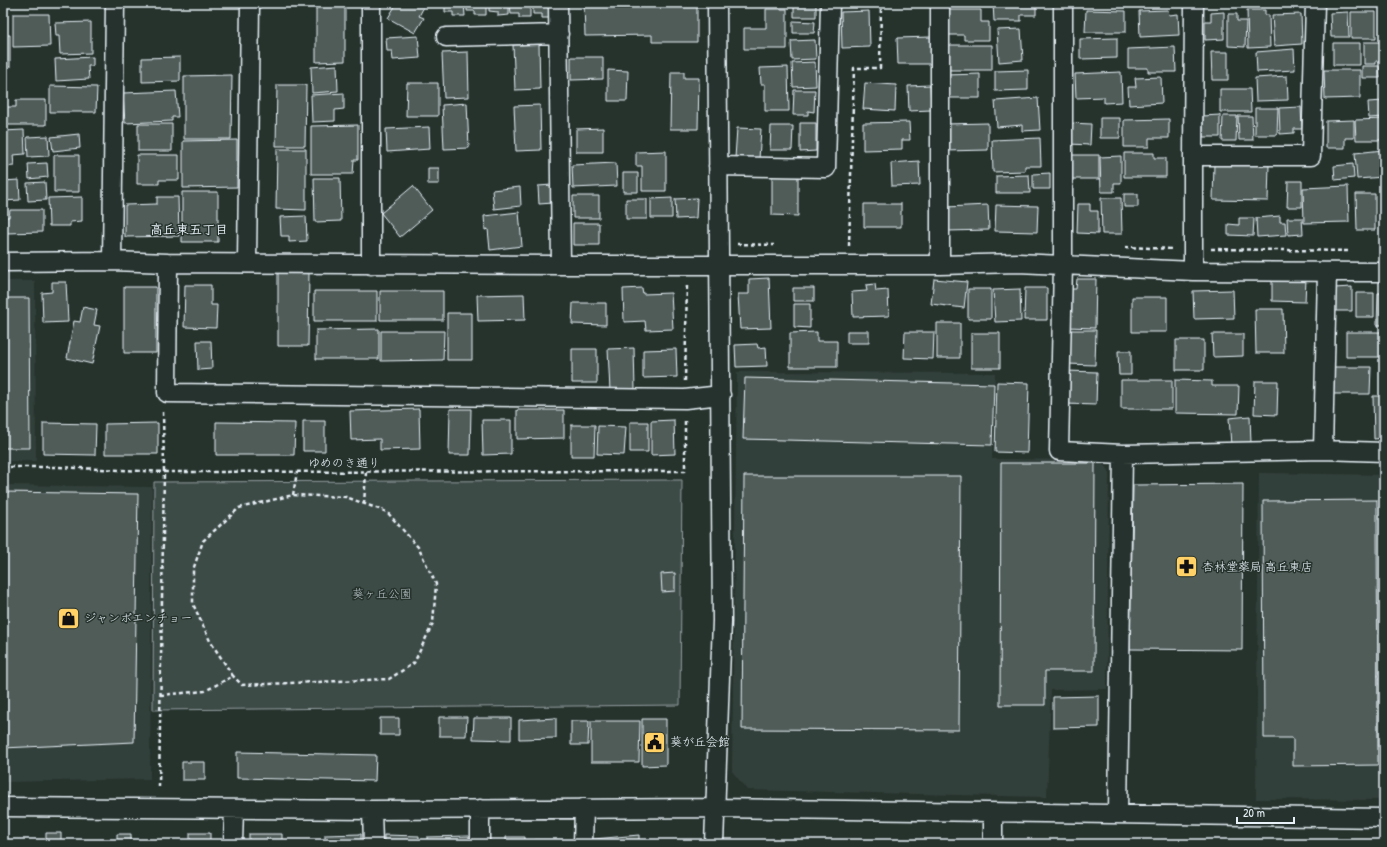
<svg xmlns="http://www.w3.org/2000/svg" width="1387" height="847" viewBox="0 0 1387 847" font-family="'Patrick Hand','Klee One',sans-serif">
	<style>
		.built { fill: #333f3a }
		.green { fill: #3e4b47; stroke: #939ea0 }
		.building { fill: #505c59; stroke: #e8f1f8 }
		.lines { fill: none; stroke-linecap: round; stroke-linejoin: round }
		.minor-casing { stroke: #e8f1f8; stroke-width: 21 }
		.path { stroke: #e8f1f8; stroke-width: 2.5; stroke-dasharray: 4 3; stroke-linecap: butt }
		.minor { stroke: #26332d; stroke-width: 18 }
		.labels { text-anchor: middle; stroke-width: 3; stroke-linejoin: round; paint-order: stroke }
		.street-label { font-size: 12px; fill: #e8f1f8; stroke: #26332d }
		.poi-label { font-size: 12px; fill: #e8f1f8; stroke: #26332d; text-anchor: start }
		.park-label { font-size: 12px; fill: #b5bfc3; stroke: #26332d }
		.neighbourhood-label { font-size: 13px; font-weight: bold; fill: #e8f1f8; stroke: #26332d }
	</style>
	<rect width="100%" height="100%" fill="#26332d"/>
	<filter id="ink" filterUnits="userSpaceOnUse"><feTurbulence type="fractalNoise" baseFrequency=".025" numOctaves="2"/><feDisplacementMap in="SourceGraphic" scale="8" xChannelSelector="R" yChannelSelector="G"/><feConvolveMatrix kernelMatrix="1 2 1 2 8 2 1 2 1" color-interpolation-filters="sRGB"/></filter>
	<g filter="url(#ink)">
		<!-- built -->
		<path class="built" d="M3 281H35L36 461H3Z
			M737 372 995 373 992 459 1098 460 1109 470 1107 689 1051 690 1047 797 747 790 732 771Z
			M1259 473 1384 475V795L1378 800 1256 799Z
			M3 485 152 487 150 779 3 782Z"/>
		<!-- green -->
		<path class="green" d="M682 480 680 705 153 710 154 482Z"/>
		<!-- building -->
		<path class="building" d="M72 3H84V5L72 6Z
			M316 3H345V61L316 62Z
			M397 3H426L419 16 424 18 415 33 388 18Z
			M445 3H464L465 16H453V12H445Z
			M467 3H486V15H475V11H467Z
			M489 3H509V15L498 16V12L489 11Z
			M510 3H530V18H519V14H511Z
			M533 3H553V18H542V14H533Z
			M584 3H697V42H652V35L585 36Z
			M794 3H816V17H794Z
			M960 3H986V5L960 6Z
			M993 3H1036V15H1021V21H994Z
			M766 9H787V49H744V28H766Z
			M949 10H981V22H989V40H964V35H949Z
			M1086 10 1126 11V32H1085Z
			M1168 10 1169 15 1178 14 1179 35 1140 37 1139 11Z
			M1247 10H1265V15H1269L1270 47 1248 48Z
			M869 11 870 47 842 48 841 12Z
			M1224 12V39L1205 40V21H1211V13Z
			M1348 12 1349 37H1331L1330 13Z
			M1351 12H1376V38H1351Z
			M13 14H49L50 46 13 47Z
			M1228 14H1237V21H1246L1245 47 1228 46Z
			M1301 14 1302 44 1274 46 1272 15Z
			M793 21 815 22 814 33H793Z
			M91 22V53L60 54 59 36H56L55 23Z
			M1021 29 1023 60 999 62 997 30Z
			M3 35H10V67H3Z
			M418 36 420 58 393 60 392 51H387L386 38Z
			M931 37 932 64H898L897 38Z
			M1117 38V58L1080 59V39Z
			M815 40 816 59 792 60 791 41Z
			M1364 42H1384V61H1376V64H1364Z
			M1333 43H1360V65H1333Z
			M539 44 540 89 515 90 513 45Z
			M949 45H992V70H949Z
			M1175 47 1176 72H1148V68H1128V49Z
			M1294 49 1295 70 1257 72 1256 52Z
			M468 52 469 97 444 98 442 53Z
			M1211 52H1228V80H1212Z
			M93 57V66H88L89 79 56 81 55 59Z
			M180 57V81L142 82V58Z
			M571 57H603V79L571 80Z
			M815 62 816 86 793 87 792 63Z
			M337 65 338 91 312 93 311 67Z
			M1362 66H1379L1380 78H1362Z
			M788 67 789 111H765V84H761L760 68Z
			M608 70 628 71 627 101H608Z
			M1028 70V90L995 91V71Z
			M1324 70H1360V98L1325 99Z
			M671 72H684V78H699L698 129H670Z
			M1121 72 1122 102 1104 103V97L1076 98 1075 74Z
			M980 74V98H947L946 75Z
			M232 75 231 139H184V76Z
			M1287 76 1288 100 1256 101 1255 78Z
			M1161 77 1162 103 1129 105 1128 87H1136L1135 78Z
			M407 83H438V116H406Z
			M865 83 896 85 895 111 863 109Z
			M277 85H306L305 146H276Z
			M930 85 931 110 909 111 908 86Z
			M50 86 97 87 96 112H50Z
			M1220 89H1250L1251 112H1220Z
			M794 90H815L814 112 808 111V115H793Z
			M176 91 178 117H172V121L125 123 123 93Z
			M344 93V109L335 110V121L312 122 311 95Z
			M1038 98 1040 130 1022 131V125L997 127 995 101Z
			M16 100H46V125H3V107H16Z
			M1384 101V117L1369 118 1368 102Z
			M467 103 469 148 444 149 442 105Z
			M540 105 541 150 516 151 514 106Z
			M1301 107 1302 129H1294V133L1280 134 1279 108Z
			M1255 108H1278L1277 135H1255Z
			M1220 115V137H1203V116Z
			M1223 116H1237L1236 141H1222Z
			M1238 116H1252L1253 140H1239Z
			M1100 118H1120V138H1100Z
			M1169 119V138H1149V147H1124V120Z
			M1384 119V140H1356L1355 120Z
			M1354 120V138H1345V148H1326V121Z
			M909 122 910 140H902V149L863 150V123Z
			M800 123H816V151L800 152Z
			M988 123V150L945 151V124Z
			M1070 123 1091 124 1090 145 1069 144Z
			M138 124H172V151H138Z
			M358 125V160H354L353 174H311V126Z
			M771 126H793L792 150H770Z
			M429 127 430 149 387 152 386 129Z
			M603 128V152H576V129Z
			M737 128 761 129 759 159 735 158Z
			M24 130 25 154 13 155 14 166 3 167V131Z
			M79 134 80 148 53 151 51 137Z
			M48 136 49 156 28 157 27 137Z
			M1040 138 1041 166H1025V171L993 172 992 140Z
			M237 140V187L183 188V141Z
			M277 149H306V210L276 209Z
			M1383 150 1384 177 1357 179 1355 153Z
			M666 151V191H642V166H636V152Z
			M1124 153H1154V158H1166V177H1124Z
			M54 155H79V192H54Z
			M137 155H179V180H159V184H137Z
			M1070 155H1099V179H1070Z
			M1121 156V183H1114V192H1101L1100 157Z
			M919 161 920 185 892 186 891 163Z
			M47 163 48 177 29 179 28 164Z
			M616 163 617 186 573 188 572 165Z
			M1214 164 1269 165 1268 201 1213 200Z
			M1353 164 1354 178 1335 180 1334 166Z
			M428 168H439V184H428Z
			M623 173H638V192H623Z
			M1050 173V189H1033V174Z
			M1029 175 1030 193H996V176Z
			M772 176H798V216L772 215Z
			M314 178H340L341 221 315 222Z
			M19 180 20 200 3 201V181Z
			M1288 181H1302V207H1287Z
			M45 182 46 200 28 201 27 183Z
			M552 185 553 203 539 204 538 186Z
			M413 186 432 210 400 237 381 213Z
			M1348 186 1349 222 1304 223 1303 188Z
			M520 187 521 206 494 209 492 190Z
			M182 192H218V242H182Z
			M1124 194H1138V207H1124Z
			M1356 194H1375V230H1357Z
			M573 196H599V218H573Z
			M82 197V221L70 222V226H49L48 198Z
			M157 197H178L179 236 125 237V205L157 204Z
			M672 198V218H651V199Z
			M697 198 696 218 676 219 675 199Z
			M1101 198H1121L1122 234H1102Z
			M626 199H647V219H626Z
			M864 204H901V227H864Z
			M1078 204H1090V211H1098V234L1077 233Z
			M988 205 989 230 947 231 946 207Z
			M996 205 1038 206 1037 232 995 231Z
			M10 210H42V232L6 233V217H9Z
			M519 212 522 246 490 250 488 229 485 230 484 216Z
			M306 216 307 241 289 242V236H281L280 217Z
			M1280 216V222H1285L1286 235 1257 237 1256 218Z
			M1239 218H1254L1253 236 1228 235V224L1239 225Z
			M1287 218H1302L1303 234 1288 235Z
			M573 223H599V245H573Z
			M278 272H309L308 346H278Z
			M769 278 771 328 740 329 738 294H749V279Z
			M1272 278 1306 279 1305 302 1272 301Z
			M934 279 967 282 964 308 931 304Z
			M1077 279H1096L1095 328 1068 327 1069 289H1076Z
			M52 282H66L68 322 43 323 42 293 52 292Z
			M875 284 876 291 888 290 889 316 853 317 852 292 867 291 866 285Z
			M185 285H211V305H217L216 328 184 327Z
			M124 287H156V353H124Z
			M1352 287V311H1333L1334 288Z
			M642 288 643 294 671 293 673 329 646 330 645 321 624 322 623 289Z
			M793 288H814V301H793Z
			M1025 288H1047V320H1024Z
			M968 289H991V319H968Z
			M1020 289 1021 321 995 322 993 290Z
			M1233 290 1234 318 1194 319 1193 291Z
			M314 291H377V321H314Z
			M380 291H443V320H380Z
			M1356 293H1374V317H1356Z
			M1378 293H1384V325H1377Z
			M524 294 525 320 478 321 477 295Z
			M1132 297H1167V332H1132Z
			M3 298H29L30 448H3Z
			M573 303H606V325L572 324Z
			M794 304H810V328L794 327Z
			M83 307 97 310 94 325 100 326 92 364 67 358 74 321 80 322Z
			M1255 309H1283L1284 353H1256Z
			M447 313H472V360H447Z
			M937 323H960V358H937Z
			M379 329V359H316V330Z
			M1068 330H1096L1095 365 1067 364Z
			M381 331H444L443 360 381 361Z
			M847 331H869V343H847Z
			M817 332V341H837V367H790V333Z
			M905 332H934L933 359 904 358Z
			M1346 332H1384V357H1346Z
			M971 333H1000V368H971Z
			M1212 334H1243V356L1213 357Z
			M1176 340H1204V370H1176Z
			M197 341H211L212 369 198 370Z
			M757 344 758 348 766 347 767 366 736 367 735 345Z
			M634 348 635 390 610 391 608 349Z
			M572 349H597V383H572Z
			M676 349 677 377 643 378V350Z
			M1118 351H1131V375H1119Z
			M1332 367H1371L1370 394H1332Z
			M1067 371 1097 372 1096 405 1066 404Z
			M745 378 994 384 992 445 743 439Z
			M1121 380H1172V409H1121Z
			M1175 380 1212 381V386H1239L1238 414 1175 413Z
			M1255 381H1278L1277 415 1254 414Z
			M997 382 1029 383 1027 453 995 452Z
			M1373 396H1384V438L1374 439Z
			M419 409 420 449 380 450V439L351 440 350 411Z
			M450 409H471L470 455H449Z
			M517 410H564V438L517 439Z
			M1250 416 1251 443 1231 445 1229 418Z
			M482 420H511V454L483 455Z
			M674 420 675 454 651 455V421Z
			M303 421H325V451H303Z
			M216 422 295 423 294 455H216Z
			M630 422H648V452H630Z
			M43 423 96 424 95 455 43 454Z
			M158 423V454H105V424Z
			M571 425H595L594 456H571Z
			M598 426 626 427 624 455 597 454Z
			M1001 463H1095L1094 671H1045V705H1000Z
			M744 476H961L959 730 742 729Z
			M1243 484 1242 650 1130 649 1133 485Z
			M3 492 138 494 134 742 3 748Z
			M1377 500 1378 765 1293 766V738H1264L1263 501Z
			M675 573V591L662 592 661 574Z
			M1099 696V727L1053 728V697Z
			M439 717H467L466 736H439Z
			M380 718H399V735H380Z
			M474 718H511V740L473 739Z
			M556 718V738L519 739V720Z
			M642 719H666V765L642 766Z
			M571 721H589L588 745H571Z
			M591 721H640L639 762H591Z
			M237 752 376 755 375 781 237 778Z
			M182 762H205V780H182Z
			M46 833H61V842H75V844H46Z
			M190 833H210V844H190Z
			M117 834H131V842H144V844H117Z
			M249 834H282V842H249Z
			M361 834V844H325V835Z
			M384 835 419 836V844H384Z
			M639 835V844H595L594 839Z
			M469 836V844H427V837Z
			M506 837H525V844H497H506Z
			M535 840H572V844H534Z
			M779 842H795V844H779Z
			M1174 842 1249 843 1174 844Z"/>
		<g class="lines">
			<defs>
				<path id="minor" d="M558 3 561 265
					M1063 3V264L1059 451 1123 454 1118 813
					M1194 3 1193 156H1311L1315 3
					M446 37 559 34
					M718 166 826 168 830 3
					M112 261 115 3
					M3 262 112 261 168 263 561 265H940L1018 263 1193 271 1384 272
					M168 263 167 393 685 399 721 395
					M247 263 250 3
					M371 265V3
					M940 265V3
					M1193 271V156
					M1323 450 1327 272
					M1123 454 1323 450 1384 452
					M3 807 372 810 715 808 1384 818
					M372 810 373 844
					M233 844 234 809
					M480 844V809
					M583 844 584 808
					M714 844 722 621 717 3
					M993 844V813"/>
			</defs>
			<!-- minor casing -->
			<use href="#minor" class="minor-casing"/>
			<!-- path -->
			<path class="path" d="M737 244 774 245
				M849 246 854 68H880L881 3
				M1125 247 1174 249
				M1211 249 1350 251
				M685 381 687 284
				M3 467H57L164 472 685 471V418
				M293 495 297 472
				M364 504 366 472
				M160 695 205 691 233 676 210 641 193 604V570L203 541 239 508 293 495 346 497 387 512 418 547 436 584 433 623 414 663 389 679 242 685 233 676
				M159 787 164 472 163 410"/>
			<!-- minor -->
			<use href="#minor" class="minor"/>
		</g>
	</g>
	<!-- icons -->
	<defs>
		<symbol id="pharmacy-square" viewBox="-11 -11 22 22"><rect x="-9" y="-9" width="18" height="18" rx="4" fill="#ffd166" stroke="#26332d"/><path d="M-2-6h4v4h4v4h-4v4h-4v-4h-4v-4h4Z" fill="#111"/></symbol>
		<symbol id="shop-square" viewBox="-11 -11 22 22"><rect x="-9" y="-9" width="18" height="18" rx="4" fill="#ffd166" stroke="#26332d"/><path d="M-5-2.5h2.3a2.7 3.5 0 0 1 5.4 0H5L5.5 6h-11ZM-1.5-2.5h3a1.5 2.3 0 0 0-3 0Z" fill="#111"/></symbol>
		<symbol id="civic-square" viewBox="-11 -11 22 22"><rect x="-9" y="-9" width="18" height="18" rx="4" fill="#ffd166" stroke="#26332d"/><path d="M-.6-6.5H3V-4.5H.6V-3L4-1V1h2V6H-6V1h2V-1L-.6-3ZM-1.2 2.5V6h2.4V2.5Z" fill="#111"/></symbol>
	</defs>
	<g fill-rule="evenodd">
		<use href="#pharmacy-square" x="1174" y="554" width="25" height="25"/>
		<use href="#shop-square" x="56" y="606" width="25" height="25"/>
		<use href="#civic-square" x="642" y="730" width="25" height="25"/>
	</g>
	<g class="labels">
		<!-- street labels -->
		<g class="street-label">
			<text x="344" y="467">ゆめのき通り</text>
		</g>
		<!-- poi labels -->
		<g class="poi-label">
			<text x="1202" y="571">杏林堂薬局 高丘東店</text>
			<text x="84" y="622">ジャンボエンチョー</text>
			<text x="670" y="746">葵が丘会館</text>
		</g>
		<!-- park labels -->
		<g class="park-label">
			<text x="382" y="598">葵ヶ丘公園</text>
		</g>
		<!-- neighbourhood labels -->
		<g class="neighbourhood-label">
			<text x="189" y="234">高丘東五丁目</text>
		</g>
	</g>
	<!-- margin -->
	<rect width="1387" height="847" fill="none" stroke="#26332d" stroke-width="16"/>
	<rect x="8" y="8" width="1371" height="831" fill="none" stroke="#e8f1f8" stroke-width="1.5" filter="url(#ink)"/>
	<!-- scale -->
	<path d="M1237 817v6h57v-6" fill="none" stroke="#e8f1f8" stroke-width="2"/>
	<text x="1243" y="817" font-size="12" fill="#e8f1f8" stroke="#26332d" stroke-width="3" paint-order="stroke">20 m</text>
</svg>
